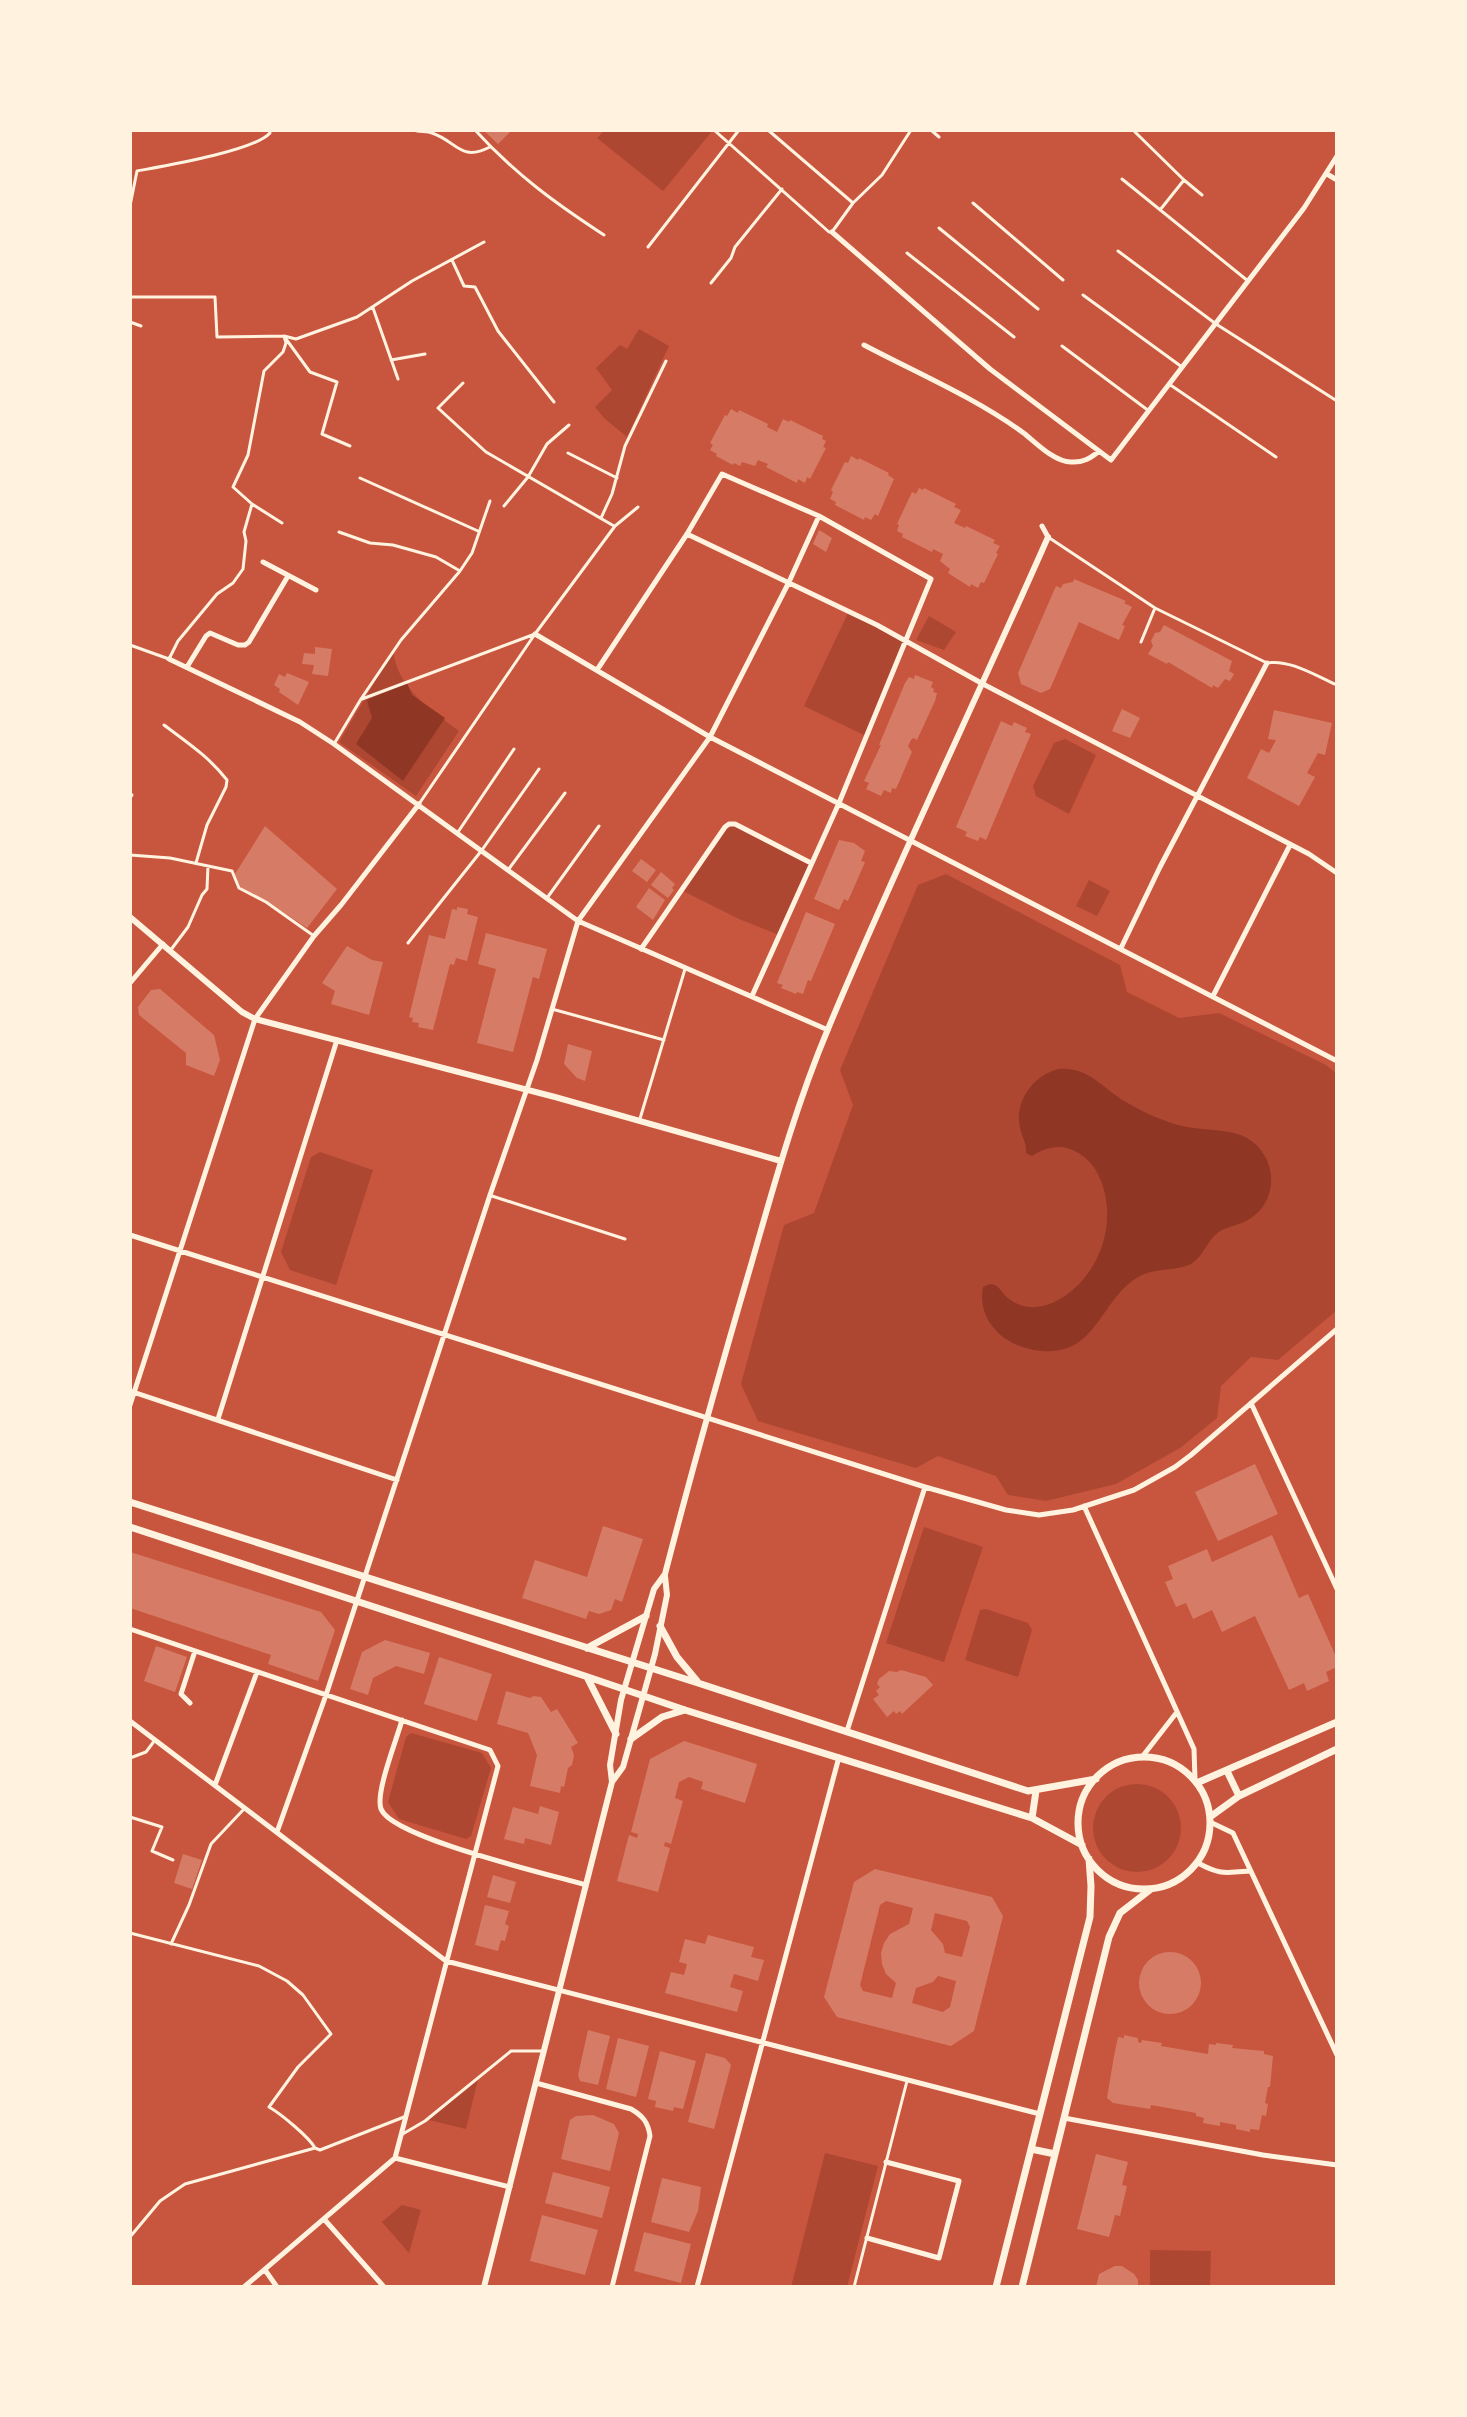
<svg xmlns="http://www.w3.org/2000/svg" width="1467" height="2417" viewBox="0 0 1467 2417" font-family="Roboto,sans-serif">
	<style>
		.green { fill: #ae4732 }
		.water { fill: #8f3625 }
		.building { fill: #d67c66; fill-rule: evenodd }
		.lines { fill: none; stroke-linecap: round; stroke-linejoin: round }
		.service { stroke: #fff3e0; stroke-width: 3 }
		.minor { stroke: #fff3e0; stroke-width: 5 }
		.tertiary { stroke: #fff3e0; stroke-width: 6 }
		.secondary { stroke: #fff3e0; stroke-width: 7 }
	</style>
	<rect width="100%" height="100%" fill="#c8553d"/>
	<!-- green -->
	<path class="green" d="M605 130H713L663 191 597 138Z
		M639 329 669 346 627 437 604 418 595 407 612 390 596 368 620 345 627 349Z
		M849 611 905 642 866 736 804 706Z
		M929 616 956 632 944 650 916 640Z
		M393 651C398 689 431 710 459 731L416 796 339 742Z
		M1065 739 1096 755 1069 814 1036 796 1033 786 1054 743Z
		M729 824 811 863 779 935 739 919 681 890Z
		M946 874 1120 965 1127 992 1179 1018 1219 1013 1326 1065 1337 1074V1310L1278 1360 1251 1357 1221 1386 1217 1418 1180 1448 1116 1484 1046 1501 1008 1495 996 1476 938 1456 916 1468 758 1421 741 1384 784 1225 814 1213 853 1105 840 1070 918 885Z
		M1089 880 1110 891 1097 916 1076 906Z
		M320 1152 373 1170 336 1285 290 1270 281 1252 311 1157Z
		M924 1527 983 1547 944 1662 886 1643Z
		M986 1609 1028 1623 1032 1630 1018 1677 965 1660 980 1610Z
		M411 1733 482 1753 491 1768 471 1836 466 1839 399 1819 388 1802 406 1737Z
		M1093 1828a44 44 0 1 1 88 0a44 44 0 1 1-88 0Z
		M478 2079 466 2129 429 2120Z
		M825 2153 878 2166 847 2287H791Z
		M402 2205 421 2210 409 2253 382 2222Z
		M1150 2250 1211 2251 1210 2287H1150Z"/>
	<!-- water -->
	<path class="water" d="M407 683 412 695 445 718 403 781 356 744 372 718 367 700Z
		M1058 1069C1090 1067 1100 1087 1126 1102 1143 1112 1162 1121 1182 1126 1202 1131 1229 1128 1247 1138 1275 1154 1280 1194 1255 1215 1245 1224 1233 1225 1222 1230 1207 1238 1204 1258 1189 1265 1174 1271 1157 1268 1142 1275 1098 1297 1099 1361 1034 1350 1018 1347 1003 1340 993 1327 984 1316 980 1302 983 1287 987 1285 990 1283 995 1285 1000 1287 1003 1295 1008 1298 1024 1311 1043 1309 1060 1299 1099 1276 1118 1224 1101 1181 1095 1165 1084 1153 1067 1148 1055 1145 1043 1149 1032 1156L1026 1153C1027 1144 1022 1137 1020 1128 1014 1101 1033 1076 1058 1069Z"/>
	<!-- building -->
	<path class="building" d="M483 130H512L498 144Z
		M731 409 738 413 739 410 768 424 767 427 777 432 783 419 789 422 790 420 823 436 822 439 826 441 823 447 826 448 810 479 807 477 805 483 798 479 797 483 766 467 768 464 758 460 755 466 742 462 740 466 734 463 733 465 716 456 717 454 710 450 713 445 710 443 725 415 727 416Z
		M851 456 858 460 859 458 889 473 888 475 894 479 878 516 875 514 871 520 865 517 864 520 835 505 836 502 830 499 833 492 831 490 845 462 848 463Z
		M919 488 923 490 924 488 956 504 954 507 961 510 954 523 965 528 966 526 995 540 993 543 1000 546 996 553 998 554 984 583 981 582 978 588 971 584 970 587 948 573 950 569 940 561 943 554 933 549 932 552 902 537 903 534 897 531 899 525 897 524 912 492 916 494Z
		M819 530 832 538 826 552 813 544Z
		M1074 579 1126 601 1124 603 1132 607 1122 625 1125 626 1119 640 1079 622 1050 689 1041 693 1021 684 1018 673 1056 586 1061 588 1063 584 1073 582Z
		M1164 625 1232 661 1229 671 1234 674 1230 681 1225 679 1218 688 1213 685 1212 688 1168 662 1167 664 1148 654 1153 646 1151 641 1155 633 1160 632Z
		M315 647 332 649 328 676 312 674 314 665 302 664 304 653 315 654Z
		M287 673 309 682 298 705 279 692 280 689 274 685 279 674 285 677Z
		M915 675 933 682 931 687 934 689 933 692 937 693 935 701 917 740 913 738 911 740 908 746 912 752 896 789 892 788 891 793 884 790 881 796 866 789 869 783 864 781 881 745H879L905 683 909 677 914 679Z
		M1122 709 1140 718 1130 738 1112 731Z
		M1274 710 1332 723 1325 755 1318 753 1307 773 1315 777 1299 806 1247 778 1261 749 1269 753 1276 740 1268 739Z
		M1001 721 1012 726 1014 722 1027 728 1025 732 1031 734 986 840 980 837 978 841 965 836 967 832 956 827Z
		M265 826 337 889 307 928 267 901 241 888 235 874Z
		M839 840 854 843 865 851 861 861 865 862 848 901 844 899 839 910 814 899Z
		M641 859 656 870 647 882 632 871Z
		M661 872 675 884 672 888 674 890 668 898 651 885Z
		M649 888 665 900 653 920 636 907Z
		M457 907 468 909 467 914 478 917 467 961 456 958 454 965 450 964 433 1030 418 1027 419 1023 412 1022 413 1018 409 1017 429 935 445 939 452 909 457 910Z
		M806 912 835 924 811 981 808 980 803 994 797 992 796 994 781 988 783 985 777 983Z
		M486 933 547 949 539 979 533 977 513 1052 477 1043 496 969 478 964Z
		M347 946 372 960 383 962 369 1015 331 1004 335 991 322 983Z
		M160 989 214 1035 220 1060 214 1076 186 1065V1053L139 1015 138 1007 151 990Z
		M568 1044 592 1051 585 1081 577 1078 564 1064Z
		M1255 1464 1278 1514 1218 1541 1195 1492Z
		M603 1526 643 1539 622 1602 615 1599 611 1610 599 1614 589 1611 586 1619 522 1598 535 1560 587 1577Z
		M1272 1535 1299 1598 1308 1594 1337 1659V1667L1326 1672 1329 1681 1307 1691 1304 1683 1289 1690 1255 1616 1222 1632 1212 1610 1193 1619 1186 1603 1176 1607 1165 1582 1173 1579 1168 1566 1207 1549 1212 1562Z
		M130 1552 321 1612 335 1630 318 1681 268 1664 271 1655 130 1608Z
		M385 1640 430 1653 424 1674 396 1666 373 1678 368 1695 350 1689 362 1652Z
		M156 1646 187 1657 175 1692 144 1681Z
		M439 1657 492 1674 477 1721 424 1704Z
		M901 1670 926 1677 933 1685 902 1714 900 1711 896 1714 894 1711 887 1717 873 1699 879 1695 876 1691 880 1687 877 1684 879 1679 889 1671 897 1672Z
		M506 1691 530 1698 534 1696 541 1697 551 1712 557 1709 578 1743 571 1747 574 1755 572 1765 568 1768 564 1787 561 1786 560 1793 530 1786 537 1755 528 1733 497 1724Z
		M684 1741 757 1764 745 1803 701 1789 703 1782 689 1777 679 1782 675 1798 683 1801 671 1844 665 1842 664 1846 670 1848 658 1892 617 1881 629 1835 637 1838 638 1834 631 1832 650 1759Z
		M540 1806 559 1812 551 1845 525 1838 524 1844 504 1839 513 1807 538 1814Z
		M183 1854 202 1860 192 1889 174 1883Z
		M875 1869 992 1897 1003 1916 974 2031 951 2046 837 2017 824 1997 854 1882ZM886 1901 913 1908 909 1924 890 1934 884 1943 881 1953 882 1964 886 1974 896 1983 892 1998 863 1991 860 1985 880 1905ZM935 1913 967 1921 970 1927 962 1957 945 1953 943 1944 931 1930ZM938 1976 956 1981 950 2007 943 2012 912 2003 916 1988 933 1982Z
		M493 1875 516 1882 510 1903 487 1897Z
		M485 1905 509 1911 505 1924 509 1926 505 1941 501 1940 498 1951 475 1945Z
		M708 1935 754 1947 751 1957 764 1960 758 1981 734 1974 730 1987 743 1991 737 2012 665 1993 671 1972 684 1975 687 1964 679 1962 685 1939 705 1944Z
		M1139 1983a31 31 0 1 1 62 0a31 31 0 1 1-62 0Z
		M588 2030 610 2036 598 2085 580 2081 578 2075Z
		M1124 2035 1138 2038V2042L1141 2043 1142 2040 1162 2043 1161 2046 1208 2054 1209 2044 1216 2045V2043L1233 2045 1232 2048 1264 2051V2054L1273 2056 1270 2087H1268L1265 2103 1268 2104 1266 2116 1262 2115 1259 2130 1250 2129V2132L1236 2129V2125L1220 2122V2126L1203 2123 1204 2118 1196 2116V2113L1151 2105 1150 2109 1113 2103 1107 2098 1114 2056 1118 2037 1124 2038Z
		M618 2038 649 2046 636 2097 606 2089Z
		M660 2051 696 2061 683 2109 674 2107 673 2111 655 2107 656 2101 648 2099Z
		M706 2053 725 2058 731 2065 714 2129 688 2122Z
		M593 2115 614 2124 619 2133 610 2171 561 2159 570 2120 576 2116Z
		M1096 2154 1128 2162 1122 2185 1127 2186 1120 2216 1115 2215 1109 2237 1077 2229Z
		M553 2172 610 2187 602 2218 545 2203Z
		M662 2178 701 2187 698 2211 689 2232 651 2222Z
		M542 2215 598 2230 585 2275 530 2261Z
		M644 2232 691 2244 681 2283 634 2271Z
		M1115 2266H1122L1134 2274 1138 2280V2287H1096L1099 2274Z"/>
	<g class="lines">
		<!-- service -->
		<path class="service" d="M414 130C419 132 427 131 432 133 458 142 460 162 490 147
			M475 130C515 174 555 203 604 235
			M714 130 829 232H832L853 203 882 175 911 130
			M768 130 853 203
			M931 130 939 137
			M1135 132 1184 180
			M1122 179 1248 281
			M973 203 1063 280
			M130 206 137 171C164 166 254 151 270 133L269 130
			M1160 210 1184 180 1202 195
			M939 228 1038 309
			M648 247 739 130
			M1118 251 1216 324 1337 401
			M907 253 1014 337
			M452 260 464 286 475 287 498 331 554 402
			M711 283 731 258 735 247 782 189
			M1083 295 1182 367
			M130 297H215L217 337 284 336 296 339 357 317 412 281 484 242
			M373 308 398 379
			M130 322 141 326
			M286 339 310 372 337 382 322 434 350 446
			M1062 346 1149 411
			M391 360 425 354
			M463 383 438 408 486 452 614 526
			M1169 384 1276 457
			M568 453 617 478
			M360 478 478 531
			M252 504 282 523
			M504 506 528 477 547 444 569 425
			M601 518 612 494 625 446 666 361
			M339 532 370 543 393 545 436 557 460 571
			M1048 537 1155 608 1141 642
			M1155 608 1267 663C1290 659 1316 676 1337 685
			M130 645 169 659 178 641 217 594 233 583 243 569 246 541 244 532 252 504 233 487 248 455 264 371 283 352 286 343 284 336
			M362 699 535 634
			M164 725C188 743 209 757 227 780L226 787 207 825 196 863
			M334 744 361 699 401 640 460 571 472 553 490 501
			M130 793 132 795 130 798
			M419 804 535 634 615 526 638 507
			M458 832 514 749
			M130 855 170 858 232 871 239 888 266 902 314 936
			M508 870 565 793
			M547 898 599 826
			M408 943 482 850 539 769
			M170 951 188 927 202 895 207 889 208 866
			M552 1009 664 1040
			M639 1122 685 969
			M492 1196 625 1239
			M130 1758 146 1752 155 1740
			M130 1817 162 1827 152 1851 173 1860
			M130 1933 259 1966 287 1981 303 1995 331 2034 298 2067 269 2107C281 2114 309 2137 315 2148
			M171 1944 189 1905 211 1844 244 1809
			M401 2135 425 2121 511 2051H544
			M130 2237 160 2201 185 2184 315 2148 320 2150 404 2117
			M854 2287 907 2081"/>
		<!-- minor -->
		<path class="minor" d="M1327 174 1337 180
			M832 232 990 369 1111 460 1304 208 1337 156
			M864 345C917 373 976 398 1025 434 1037 444 1055 462 1071 462 1083 463 1091 458 1099 451
			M1042 526 1048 537
			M687 534 877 625 983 684 1309 854 1337 873
			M263 562 316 590
			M535 634 710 737 1337 1061
			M169 659 300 722 334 744 578 921 828 1030
			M187 667 206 636 210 633 238 645H245L249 642 288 576
			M597 670 687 534 722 474 819 516 931 579 839 803 752 996
			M1121 948 1160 867 1267 663
			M641 949 725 827 729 824H735L811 863
			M130 983 163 944
			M1213 996 1290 845
			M130 1235 925 1487 1006 1510 1039 1515 1073 1510 1134 1490 1175 1467 1191 1455 1337 1329
			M130 1391 397 1480
			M1251 1403 1337 1589
			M130 1405 255 1019 314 936 341 905 419 804
			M218 1419 337 1040
			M1084 1506 1194 1749 1195 1779
			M130 1629 490 1750 498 1766 395 2158 244 2287
			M190 1703 181 1694 195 1651
			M402 1720C397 1739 375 1793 381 1809 392 1838 552 1875 586 1885
			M130 1721 446 1961 1040 2114
			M847 1731 925 1487
			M1142 1757 1177 1712
			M215 1785 257 1672
			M1210 1822 1233 1833 1337 2055
			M277 1832 326 1695 490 1195 537 1060 578 921 710 737 789 582 819 516
			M1198 1863C1220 1875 1225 1873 1250 1871
			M536 2083 631 2109C643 2116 648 2122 650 2136L612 2287
			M1064 2118 1263 2155 1337 2165
			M395 2158 510 2187
			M324 2219 384 2287
			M867 2238 939 2258 959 2181 886 2162
			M265 2270 277 2287
			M697 2287 839 1757"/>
		<!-- tertiary -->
		<path class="tertiary" d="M130 917 242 1012 255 1019 555 1097 781 1161
			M612 1782 623 1767 655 1654 667 1595 665 1576
			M484 2287 612 1782 610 1765 621 1700 654 1589 665 1574C692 1470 721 1367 751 1265 774 1185 796 1105 828 1029 897 863 976 701 1048 537"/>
		<!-- secondary -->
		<path class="secondary" d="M130 1502 698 1683 1028 1791 1096 1779
			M130 1527 585 1676 685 1710 1032 1818 1082 1845
			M660 1626 677 1657 697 1681
			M587 1648 646 1616
			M587 1677 616 1734
			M631 1739 662 1717 685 1710
			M1078 1823a66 66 0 1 1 132 0a66 66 0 1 1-132 0Z
			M1227 1771 1239 1796
			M1199 1782 1337 1722
			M1210 1817 1239 1796 1337 1749
			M1032 1818 1036 1791
			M1031 2149 1055 2154
			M996 2287 1090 1917 1091 1886 1089 1859
			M1022 2287 1109 1937 1120 1913 1151 1889"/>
	</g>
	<!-- border -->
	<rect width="1467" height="2417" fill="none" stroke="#fff3e0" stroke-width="264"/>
</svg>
